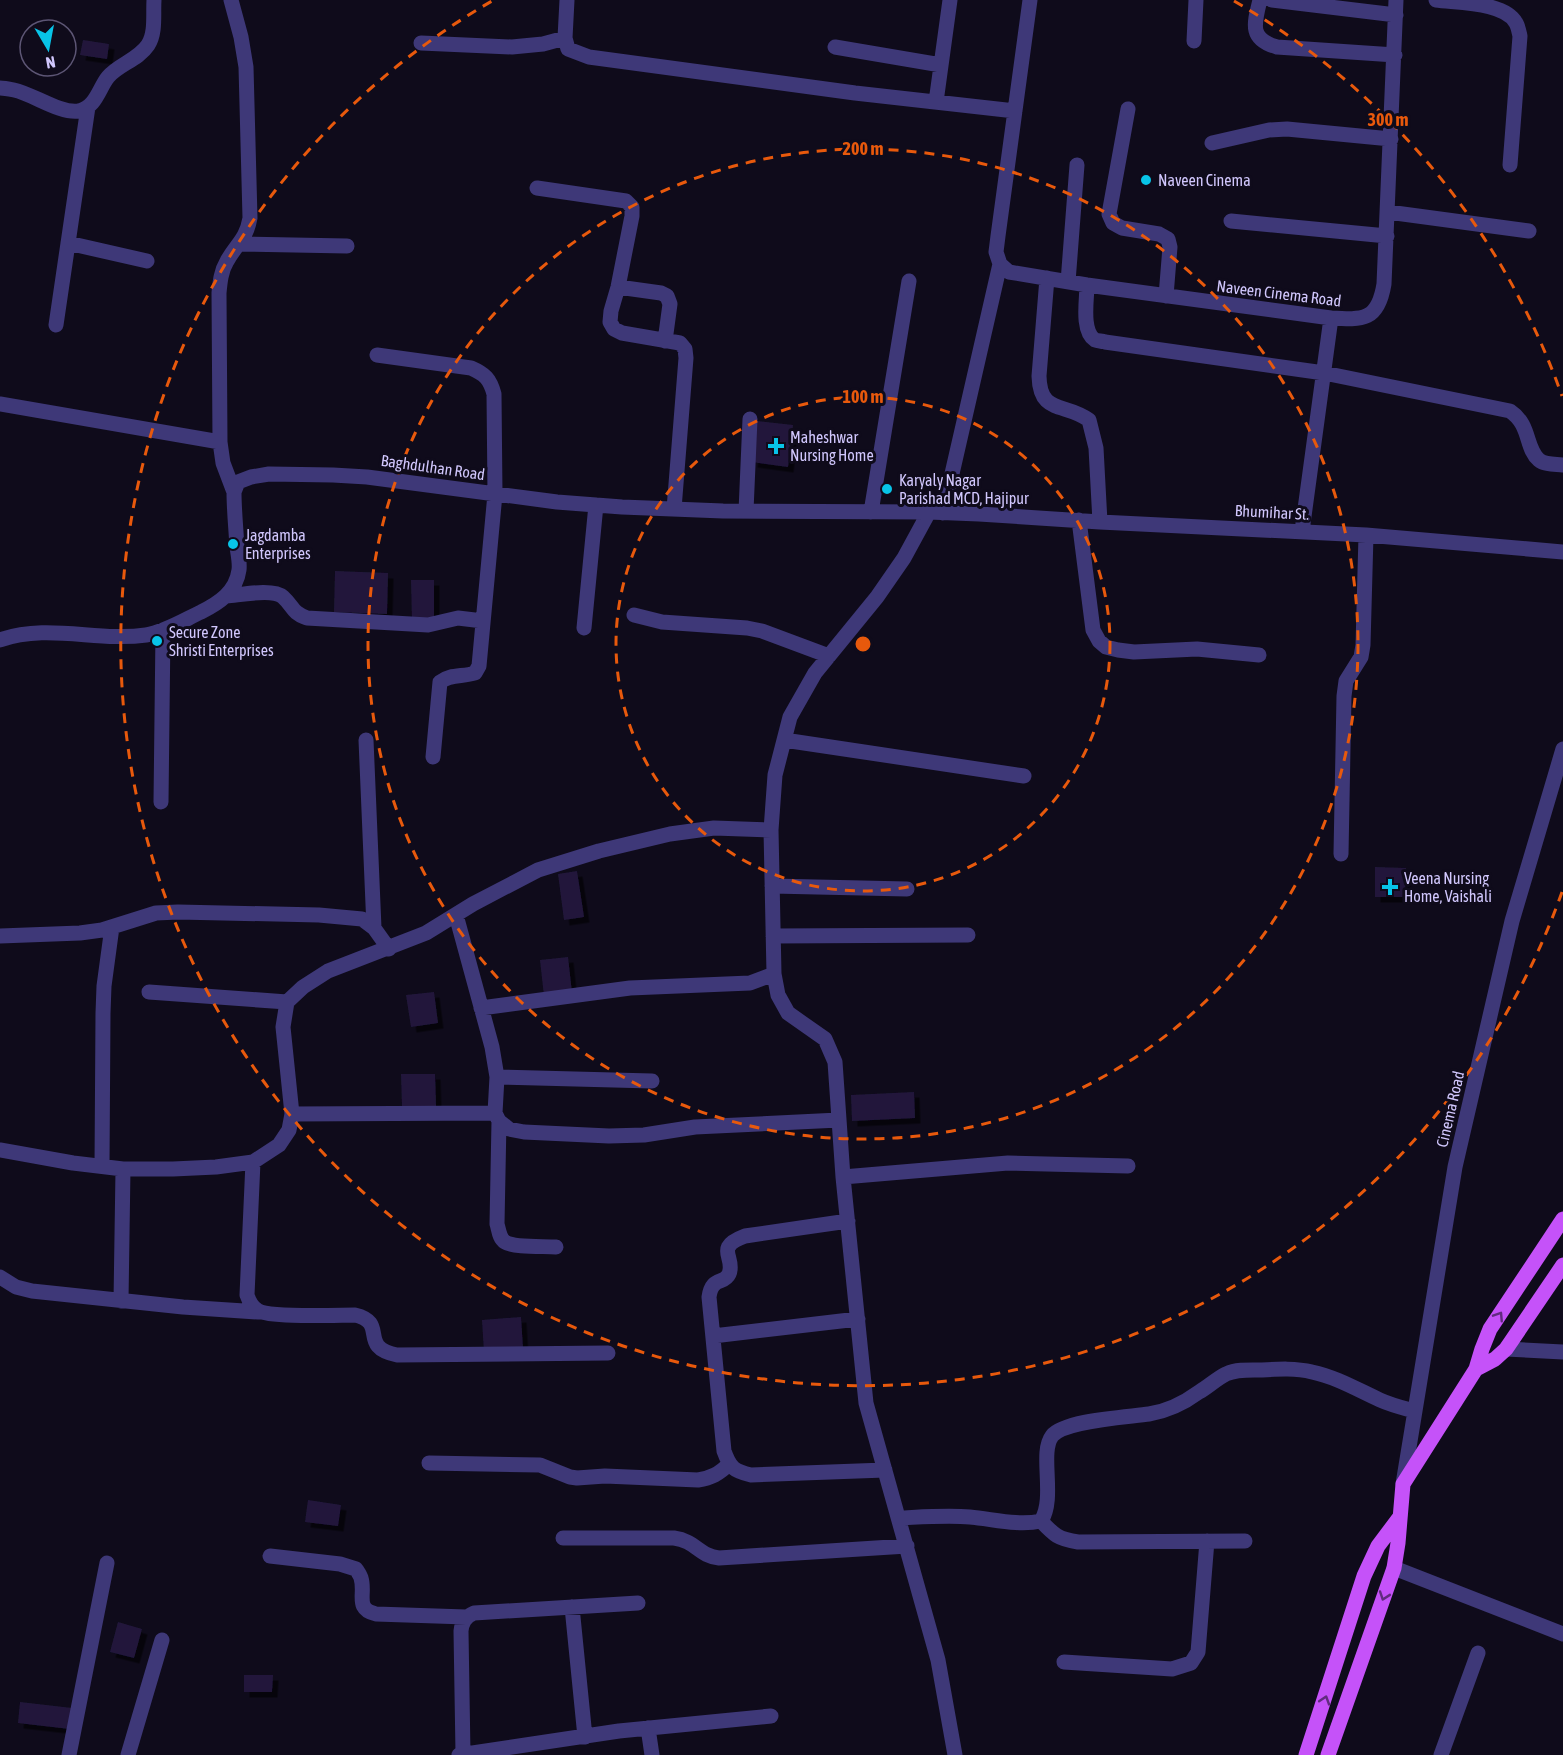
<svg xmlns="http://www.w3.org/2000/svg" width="1563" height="1755" viewBox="0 0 1563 1755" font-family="'Asap Condensed',sans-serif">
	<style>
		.building { fill: #21183b; filter: url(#shadow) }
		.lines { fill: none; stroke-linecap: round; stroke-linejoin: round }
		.minor { stroke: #3e3878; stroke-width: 15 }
		.major { stroke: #c552f9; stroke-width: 15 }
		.oneway { stroke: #612b7f }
		.ring { fill: none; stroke: #e8590c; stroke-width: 3; stroke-dasharray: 10 8 }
		.poi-dot { fill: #08c4e8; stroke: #0f0b1b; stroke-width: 2 }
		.labels { text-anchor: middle; stroke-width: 6; stroke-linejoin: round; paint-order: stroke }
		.poi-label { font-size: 16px; fill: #d1c7fd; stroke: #0f0b1b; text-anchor: start }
		.street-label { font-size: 16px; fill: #d1c7fd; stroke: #0f0b1b }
		.centre { fill: #e8590c; stroke: #0f0b1b; stroke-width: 3 }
		.ring-label { font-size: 18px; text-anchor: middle; font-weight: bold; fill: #e8590c; stroke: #0f0b1b; stroke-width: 6; stroke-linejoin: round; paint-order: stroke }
	</style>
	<defs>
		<filter id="shadow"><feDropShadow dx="5.5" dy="5.5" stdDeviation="0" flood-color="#0009"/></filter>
	</defs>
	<rect width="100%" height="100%" fill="#0f0b1b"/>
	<!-- building -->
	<path class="building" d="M83 40 109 44 107 59 80 55Z
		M757 421 793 425 788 467 752 462Z
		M335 571 388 573 387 614 334 612Z
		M411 580H434V620L412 621Z
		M1375 867 1406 868 1405 897H1375Z
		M577 871 584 917 564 920 558 874Z
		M568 957 572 993 544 996 540 960Z
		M434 992 438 1023 411 1027 406 995Z
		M401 1074H435L436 1106 402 1107Z
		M914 1092 915 1118 852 1121 851 1095Z
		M521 1317 523 1349 484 1352 482 1320Z
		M308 1500 341 1505 338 1526 305 1522Z
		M118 1622 142 1629 134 1658 110 1652Z
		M244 1675H273L272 1692H244Z
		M20 1702 72 1708 70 1729 18 1723Z"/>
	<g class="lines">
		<!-- minor -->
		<path class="minor" d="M231 0 241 37 246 67 250 218C246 240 237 243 227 261 221 271 220 282 219 293L220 442 223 463 234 492
			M567 0 565 38 568 49 589 57 855 93 1015 111
			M1030 0 998 236 996 252 1000 264 1009 272 1087 285 1331 318C1363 320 1378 321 1384 284L1396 0
			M1260 0C1254 24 1249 39 1277 47L1395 55
			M1272 0 1396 15
			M1436 0C1457 3 1505 2 1516 23 1518 26 1519 32 1520 36L1510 165
			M1194 41 1196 0
			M421 43 512 47 543 44 565 38
			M835 47 941 65
			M0 88C4 88 9 89 14 90 33 94 60 114 79 111 96 107 99 88 108 77 119 64 138 60 148 45 156 33 153 14 154 0
			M936 102 950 0
			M1128 109 1109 214 1113 223 1122 228 1159 234 1168 239 1170 247 1166 296
			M1212 143 1269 130 1287 129 1391 139
			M537 188 626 201 632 207V216L618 287 611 311 610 322 614 329 622 333 680 343 685 349 686 358 674 509
			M1388 212 1529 231
			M1231 221 1387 236
			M68 243 147 261
			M240 244 347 246
			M1047 278 1039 376C1040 415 1064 402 1089 420L1096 448 1100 522
			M1068 282 1077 165
			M1087 285C1087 299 1081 331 1095 340 1098 341 1102 341 1105 342L1324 373 1510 411C1531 425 1525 448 1539 460 1545 465 1556 464 1563 465
			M618 287 661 293 667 296 670 304 665 341
			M56 325 88 107
			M377 355 471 368C485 374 490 379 494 394L495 494 479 666 475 673C463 677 450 674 440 682L433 757
			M0 404 220 442
			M746 511 750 419
			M871 512 909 281
			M929 512 904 558 877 597 815 673 790 717 775 775 771 830 774 974 778 995 788 1013 825 1039 835 1062 843 1177 866 1403 938 1660 955 1755
			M943 513 1000 264
			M1079 520 1093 630 1099 641 1106 647 1118 650 1134 652 1197 649 1259 655
			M1302 531 1331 318
			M227 596C240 595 273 588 283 597 294 607 291 612 307 618L428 625 458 618 483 621
			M634 615 662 622 747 628 762 631 829 656
			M584 628 596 505
			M0 640C47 623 98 642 146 635 165 632 184 620 201 612 219 603 236 592 239 570 240 563 238 554 237 547 236 529 234 510 234 492L238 482 251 477 269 474 333 475 367 477 557 502 622 507 723 511 929 512 979 514 1100 522 1366 535 1563 552
			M366 740 374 928
			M784 740 1024 776
			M161 802 163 630
			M1341 854 1344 696 1346 681 1361 657 1363 645 1366 535
			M772 886 907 889
			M456 915 492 1047 497 1077 495 1113 499 1121 509 1129 524 1132 609 1136 644 1135 695 1127 839 1120
			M0 936 80 933 102 930 156 913 178 912 319 915 362 919 374 928 389 949
			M773 936 968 935
			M149 992 287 1002
			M481 1008 630 988 750 983 774 974
			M497 1077 652 1081
			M292 1114 495 1113
			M499 1121 497 1224C499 1230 499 1238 505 1242 514 1248 544 1246 556 1247
			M0 1150 73 1163 123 1169H173L216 1167 253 1162 279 1145 289 1130 292 1114 283 1027 287 1002 303 987 328 971 426 933 473 904 538 870 599 851 670 834 714 828 771 830
			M253 1162 247 1295C249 1301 251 1306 257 1310 268 1318 337 1315 355 1315 389 1323 357 1347 397 1355L608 1353
			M102 1166 103 1013 104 986 112 927
			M843 1177 1008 1163 1128 1166
			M848 1221 745 1236C713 1248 736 1257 729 1274 724 1285 712 1276 709 1297L724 1451C730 1468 734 1471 751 1475L885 1470
			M0 1277 16 1287 32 1291 183 1307 258 1312
			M121 1301 123 1169
			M713 1336 858 1319
			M1506 1349 1563 1352
			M429 1463 540 1465 570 1477 577 1478 605 1476 698 1480C711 1478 719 1474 729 1464
			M1403 1484 1455 1167 1512 921 1563 749
			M899 1518C922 1517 947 1515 970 1517 993 1519 1018 1526 1041 1521 1056 1498 1039 1453 1052 1436 1064 1420 1129 1417 1149 1414 1168 1411 1184 1403 1199 1392 1208 1387 1216 1379 1226 1374 1237 1369 1250 1370 1262 1370 1279 1369 1296 1368 1312 1372 1336 1377 1358 1390 1380 1400 1391 1405 1403 1408 1414 1411
			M1041 1521C1054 1535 1058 1539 1078 1542L1245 1541
			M563 1538H674C696 1541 699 1556 719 1558L907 1546
			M270 1556 340 1564 356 1569C357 1570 361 1577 361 1578 366 1594 354 1609 376 1614L466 1617
			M1394 1568 1563 1634
			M572 1607 585 1737
			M1064 1662 1172 1669 1191 1663 1198 1652 1207 1541
			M648 1728 652 1755
			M463 1754 461 1631C462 1622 465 1617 474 1613L638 1603
			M69 1755 107 1563
			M128 1755 162 1640
			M459 1755 619 1731 771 1716
			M1441 1755 1478 1653"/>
		<!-- major -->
		<path class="major" d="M1476 1369 1495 1359 1506 1349 1563 1265
			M1306 1755 1364 1576 1378 1546 1399 1518
			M1328 1755 1394 1568 1398 1543 1403 1484 1476 1369 1482 1349 1490 1329 1563 1219"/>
	</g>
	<!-- one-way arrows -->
	<defs><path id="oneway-chevron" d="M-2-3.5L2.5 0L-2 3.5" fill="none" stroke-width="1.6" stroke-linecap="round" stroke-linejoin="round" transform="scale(1.5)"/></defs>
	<g class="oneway">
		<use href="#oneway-chevron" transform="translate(1499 1316) rotate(-57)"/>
		<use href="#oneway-chevron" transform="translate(1384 1596) rotate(109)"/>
		<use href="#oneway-chevron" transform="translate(1325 1700) rotate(-72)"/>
	</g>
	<!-- distance rings -->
	<g class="ring">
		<circle cx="863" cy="644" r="247"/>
		<circle cx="863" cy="644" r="495"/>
		<path d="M1562 892A742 742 0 1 1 492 1M1234 1A742 742 0 0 1 1562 396"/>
	</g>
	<!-- markers -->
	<g class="poi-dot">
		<circle cx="1146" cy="180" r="6"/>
		<path d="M773 437h6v6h6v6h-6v6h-6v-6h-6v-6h6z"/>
		<circle cx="887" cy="489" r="6"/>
		<circle cx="233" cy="544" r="6"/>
		<circle cx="157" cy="641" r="6"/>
		<path d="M1387 878h6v6h6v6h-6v6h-6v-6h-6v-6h6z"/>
	</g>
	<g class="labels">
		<!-- poi labels -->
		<g class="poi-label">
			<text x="1158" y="186">Naveen Cinema</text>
			<text x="790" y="443">Maheshwar<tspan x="790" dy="18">Nursing Home</tspan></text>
			<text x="899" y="486">Karyaly Nagar<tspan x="899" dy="18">Parishad MCD, Hajipur</tspan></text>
			<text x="245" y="541">Jagdamba<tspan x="245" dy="18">Enterprises</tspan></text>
			<text x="169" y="638">Secure Zone<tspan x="169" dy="18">Shristi Enterprises</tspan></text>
			<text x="1404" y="884">Veena Nursing<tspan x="1404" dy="18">Home, Vaishali</tspan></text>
		</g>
		<!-- street labels -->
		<g class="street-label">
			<text transform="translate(1279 293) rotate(7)" y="6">Naveen Cinema Road</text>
			<text transform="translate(433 467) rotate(8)" y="6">Baghdulhan Road</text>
			<text transform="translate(1272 512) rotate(3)" y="6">Bhumihar St.</text>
			<text transform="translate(1450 1109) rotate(-77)" y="6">Cinema Road</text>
		</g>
	</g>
	<circle cx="863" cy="644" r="9" class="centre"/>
	<g class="ring-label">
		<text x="1388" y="126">300 m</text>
		<text x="863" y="155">200 m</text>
		<text x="863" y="403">100 m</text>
	</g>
	<!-- north arrow -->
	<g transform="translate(48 48) rotate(170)"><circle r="28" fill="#0f0b1b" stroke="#5d5675" stroke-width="1.5"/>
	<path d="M0-4.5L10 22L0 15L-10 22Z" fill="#08c4e8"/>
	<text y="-9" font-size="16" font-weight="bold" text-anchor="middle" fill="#d1c7fd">N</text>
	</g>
</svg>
